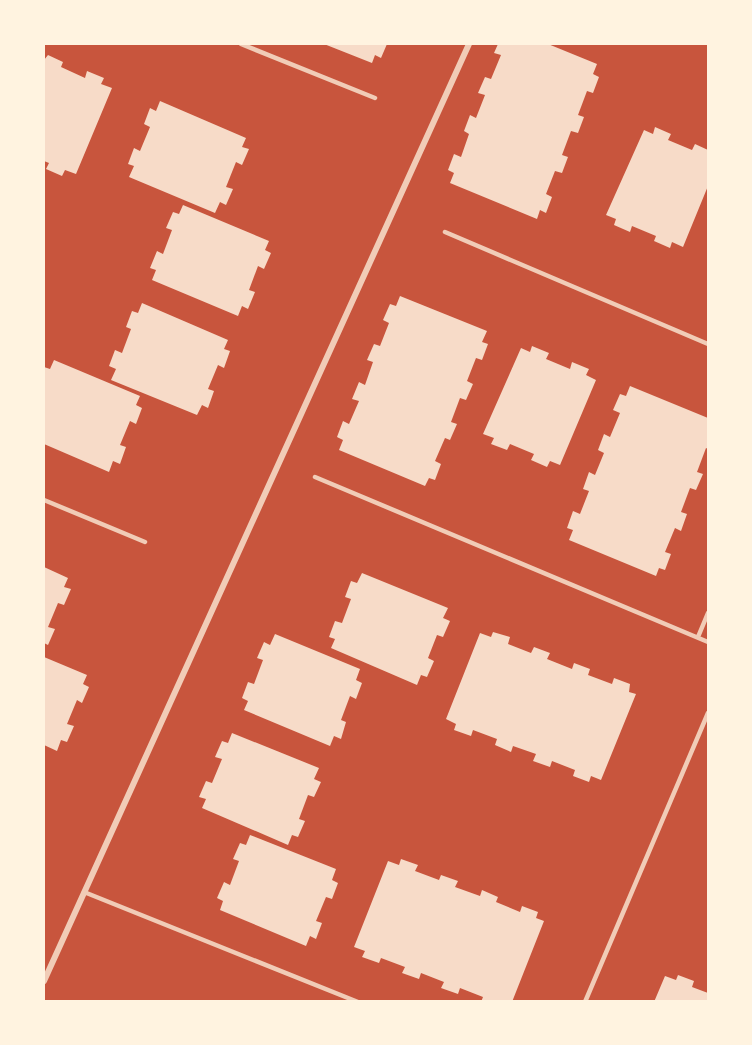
<svg xmlns="http://www.w3.org/2000/svg" width="752" height="1045" viewBox="0 0 752 1045" font-family="Commissioner,sans-serif">
	<style>
		.building { fill: #f7dbc8 }
		.lines { fill: none; stroke-linecap: round; stroke-linejoin: round }
		.service { stroke: #f1ccb7; stroke-width: 4.5 }
		.minor { stroke: #f1ccb7; stroke-width: 6 }
	</style>
	<rect width="100%" height="100%" fill="#c8553d"/>
	<!-- building -->
	<path class="building" d="M324 44H387L381 58 375 55 372 63Z
		M498 44H548L597 64 593 74 599 77 593 93 587 91 578 115 584 117 578 133 571 131 562 155 568 157 562 173 555 171 546 194 552 197 546 213 540 210 537 219 450 183 454 173 448 170 454 154 461 157 469 134 464 131 470 115 476 118 485 95 478 93 485 77 491 79 501 55 494 53Z
		M48 55 63 62 61 67 85 78 87 71 104 78 101 84 112 88 76 174 65 170 62 176 46 169 49 163 44 161V60Z
		M160 101 246 138 242 147 249 149 242 165 236 162 226 187 233 189 226 205 220 202 215 213 129 177 134 166 128 164 134 148 140 151 150 127 144 124 150 108 156 111Z
		M655 127 671 134 668 140 692 150 695 144 708 150V186L683 247 672 242 670 248 654 241 656 236 632 226 630 232 614 225 616 219 606 215 644 130 653 134Z
		M183 205 269 241 265 250 271 253 264 269 258 266 249 290 255 292 248 309 242 306 238 316 152 280 156 270 150 268 157 251 163 254 172 230 166 228 173 212 179 214Z
		M400 296 487 331 482 342 488 344 482 360 476 358 467 381 473 384 466 400 460 398 451 422 457 424 450 440 445 438 435 461 441 464 435 480 429 478 425 486 339 450 343 440 337 437 343 421 349 424 359 401 352 399 359 382 365 385 373 362 367 360 374 344 380 346 389 323 383 320 390 304 396 306Z
		M142 303 228 340 224 349 230 351 224 368 218 365 208 389 214 391 208 408 202 405 197 415 111 380 116 369 109 366 115 350 122 353 131 329 126 327 132 311 138 313Z
		M532 346 549 353 546 359 570 369 572 362 589 369 586 375 596 380 560 465 550 461 547 467 531 460 534 454 510 444 507 450 491 444 494 438 483 434 521 348 530 352Z
		M54 360 140 396 136 405 142 408 136 424 130 421 120 445 126 447 120 464 113 461 109 472 44 444V367L50 369Z
		M630 386 708 418V449L706 448 697 472 703 474 696 490 690 488 681 512 687 514 681 531 675 528 665 552 671 554 665 570 659 568 656 576 569 540 573 530 567 528 573 511 580 514 589 491 583 489 589 472 595 475 604 453 598 450 604 434 610 437 620 413 613 410 620 394 626 396Z
		M44 567 68 578 64 587 71 589 64 605 58 603 48 627 55 629 48 645 44 643Z
		M362 573 448 608 443 618 450 621 443 637 437 635 428 658 434 661 427 677 421 675 417 685 331 648 335 639 329 637 335 621 342 623 351 599 345 597 351 581 357 583Z
		M493 632 510 637 508 644 531 653 534 647 550 653 547 659 572 669 574 663 590 669 588 675 612 684 614 678 630 684 629 692 636 694 601 780 591 776 589 782 573 776 575 770 552 761 550 767 533 761 536 754 513 746 511 752 495 745 497 739 473 730 471 736 454 730 456 724 446 719 480 633 491 637Z
		M275 634 360 669 356 680 362 683 356 699 350 696 341 720 346 722 341 739 334 736 330 746 244 710 248 701 242 698 248 682 254 684 263 660 257 658 264 642 270 645Z
		M44 657 87 675 83 684 89 687 82 703 77 700 67 724 74 726 67 742 61 740 57 751 44 745Z
		M232 733 319 768 314 779 321 782 314 797 308 795 299 819 305 821 298 837 292 835 288 845 202 808 206 799 199 797 206 781 212 783 222 759 215 757 222 741 228 743Z
		M250 835 336 869 332 880 338 883 332 899 326 897 316 921 322 923 316 939 310 936 306 946 220 910 223 901 217 898 224 882 230 885 239 861 233 859 240 843 246 845Z
		M401 859 418 865 415 871 439 880 441 875 458 881 455 887 480 896 482 890 498 897 496 902 520 912 522 906 538 912 536 918 544 921 512 1002H481L483 997 460 988 458 994 441 988 444 982 421 973 419 979 402 973 405 967 381 958 379 963 362 957 365 951 354 947 388 861 399 865Z
		M678 975 694 981 692 987 708 993V1002H654L665 976 676 980Z"/>
	<g class="lines">
		<!-- service -->
		<path class="service" d="M241 44 375 98
			M445 232 708 344
			M315 477 708 642
			M44 500 145 542
			M698 637 708 613
			M84 892 358 1002
			M585 1002 708 713"/>
		<!-- minor -->
		<path class="minor" d="M44 981 469 44"/>
	</g>
	<!-- border -->
	<rect width="752" height="1045" fill="none" stroke="#fff3e0" stroke-width="90"/>
</svg>
